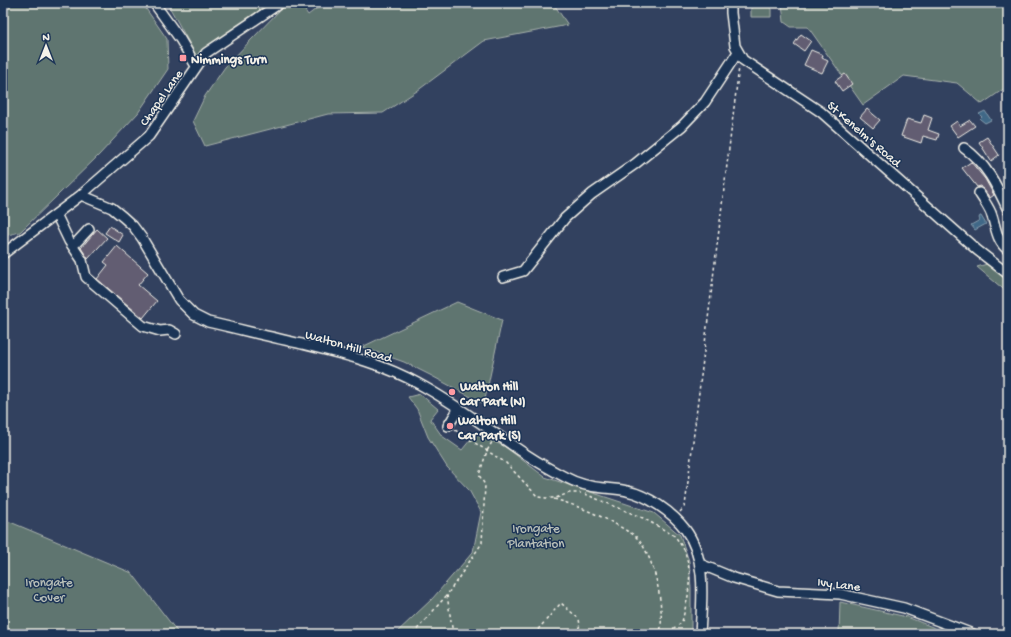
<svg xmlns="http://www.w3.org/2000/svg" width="1011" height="637" viewBox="0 0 1011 637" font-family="'Gochi Hand',sans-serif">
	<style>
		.green { fill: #5e746f; stroke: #a9b2ac }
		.water { fill: #3f6787; stroke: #879eae }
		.building { fill: #625d72; stroke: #f4f1e8 }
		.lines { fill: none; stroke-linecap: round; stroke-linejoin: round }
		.minor-casing { stroke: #f4f1e8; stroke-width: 12 }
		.path { stroke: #f4f1e8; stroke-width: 1.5; stroke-dasharray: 3 3; stroke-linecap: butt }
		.minor { stroke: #1d3557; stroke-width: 9 }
		.poi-dot { fill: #ff9aa2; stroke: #1d3557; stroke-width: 1.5 }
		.labels { text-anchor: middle; stroke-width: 3; stroke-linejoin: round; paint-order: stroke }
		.poi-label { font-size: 13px; font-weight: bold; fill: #f4f1e8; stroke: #1d3557; text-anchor: start }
		.street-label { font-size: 13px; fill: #f4f1e8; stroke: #1d3557 }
		.park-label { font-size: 13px; fill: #b8bfb8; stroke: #1d3557 }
	</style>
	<rect width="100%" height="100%" fill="#32415f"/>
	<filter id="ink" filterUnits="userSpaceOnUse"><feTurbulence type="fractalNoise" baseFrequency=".025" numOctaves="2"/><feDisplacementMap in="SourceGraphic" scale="8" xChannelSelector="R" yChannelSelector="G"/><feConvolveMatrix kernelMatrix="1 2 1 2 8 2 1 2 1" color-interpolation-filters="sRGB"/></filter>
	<g filter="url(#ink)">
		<!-- green -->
		<path class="green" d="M3 3H142L167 39 168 69 138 113 99 155 20 232 3 236Z
			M166 3H280L197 57 171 10Z
			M292 3H300L308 15 324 3H553L568 25 484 41 417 91 383 113 328 114 205 146 193 121 205 96 225 67 280 10Z
			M751 3H771V17H751Z
			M782 3H1008V86L982 104 957 83 904 76 863 105 808 27H791L784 22Z
			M987 264 1008 281V293L977 267Z
			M457 302 502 320 484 404 430 375 404 362 362 347Z
			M420 394 438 409 430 419 442 436 462 450 475 434 504 446 545 477 654 513 680 535 689 561 691 588V634H395L432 599 473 552 481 512 469 490 447 467 428 437 417 409 408 397Z
			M3 519 132 573 179 634H3Z
			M840 602 907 617 950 634H839Z"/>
		<!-- water -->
		<path class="water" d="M985 111 991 120 985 123 980 119 982 117 979 114Z
			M980 216H981L986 224 975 230 971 225 980 220 979 218Z"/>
		<!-- building -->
		<path class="building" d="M801 34 811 41 804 51 794 44Z
			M811 50 823 55 822 58 828 61 822 73 804 65Z
			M845 74 852 84 842 91 835 81Z
			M867 109 880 120 873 128 860 117Z
			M924 115 932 118 928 130 939 134 937 140 923 136 921 143 901 136 907 119 921 123Z
			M970 120 975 126 958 137 950 126 957 121 960 126Z
			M987 137 999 155 991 161 979 142Z
			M971 162 985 179 994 195 990 198 981 186 977 187 962 168Z
			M110 226 123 235 119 242 105 233Z
			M97 229 107 238 88 259 81 248Z
			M117 246 148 273 138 285 157 301 143 318 97 279 108 265 104 262Z"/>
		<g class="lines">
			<defs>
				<path id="minor" d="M154 3 180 39 196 66
					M731 3V13L735 46 743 60 821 112 977 250 1008 274
					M964 148C986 163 997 186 1008 210
					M979 193C983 199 988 206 991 213 996 226 996 241 1008 250
					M81 195 112 208 123 217 133 226 142 238 179 300 194 315 208 322C239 329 270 337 302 344 342 354 382 363 419 384 470 411 513 451 565 477 576 483 591 487 604 488 612 489 620 489 627 491 647 495 672 512 685 529 707 558 702 599 700 634
					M56 214 69 241 82 260 86 277 143 326 160 331 169 330 176 334
					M72 245 76 243 89 229
					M3 254 81 195 149 136 206 53 280 3
					M503 277 523 271 565 218 592 194 635 164 682 126 705 102 738 52
					M448 426 459 408
					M700 564 734 578 778 591 840 594 904 608 973 634
					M1007 634H1008"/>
			</defs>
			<!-- minor casing -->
			<use href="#minor" class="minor-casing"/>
			<!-- path -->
			<path class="path" d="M455 430 506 463 538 497 546 498H556L569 493H581
				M585 494 643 518 675 536 685 551 690 573 688 596 682 622 666 634
				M554 499C579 506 602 516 624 529 628 532 634 534 637 538 655 557 665 608 660 634
				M680 512 685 506 739 67
				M413 634 447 595
				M453 634 447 595 482 543 485 485 479 475 487 451 492 442
				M534 634 561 603 579 619 580 625 576 634"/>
			<!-- minor -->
			<use href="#minor" class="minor"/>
		</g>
	</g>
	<!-- markers -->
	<g class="poi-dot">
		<rect x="179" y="54" width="8" height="8" rx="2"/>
		<circle cx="452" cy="392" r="4"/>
		<circle cx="450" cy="426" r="4"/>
	</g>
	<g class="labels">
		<!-- poi labels -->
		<g class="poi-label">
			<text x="191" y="63">Nimmings Turn</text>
			<text x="460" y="390">Walton Hill<tspan x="460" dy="15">Car Park (N)</tspan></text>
			<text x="458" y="424">Walton Hill<tspan x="458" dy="15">Car Park (S)</tspan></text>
		</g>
		<!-- street labels -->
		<g class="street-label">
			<text transform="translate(160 97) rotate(-55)" y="5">Chapel Lane</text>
			<text transform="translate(865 133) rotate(41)" y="5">St Kenelm's Road</text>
			<text transform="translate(349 345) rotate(16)" y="5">Walton Hill Road</text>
			<text transform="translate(839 583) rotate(7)" y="5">Ivy Lane</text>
		</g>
		<!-- park labels -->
		<g class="park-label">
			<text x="536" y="532">Irongate<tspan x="536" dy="15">Plantation</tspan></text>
			<text x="49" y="586">Irongate<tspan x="49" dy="15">Cover</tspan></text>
		</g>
	</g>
	<!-- margin -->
	<rect width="1011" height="637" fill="none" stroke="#1d3557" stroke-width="16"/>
	<rect x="8" y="8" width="995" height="621" fill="none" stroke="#f4f1e8" stroke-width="1.5" filter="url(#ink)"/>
	<!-- north arrow -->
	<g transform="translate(46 46)" stroke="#1d3557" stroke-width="3" paint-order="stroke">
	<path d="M0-3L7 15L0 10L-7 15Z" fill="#f4f1e8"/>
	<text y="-6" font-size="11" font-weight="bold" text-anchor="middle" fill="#f4f1e8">N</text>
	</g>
</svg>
